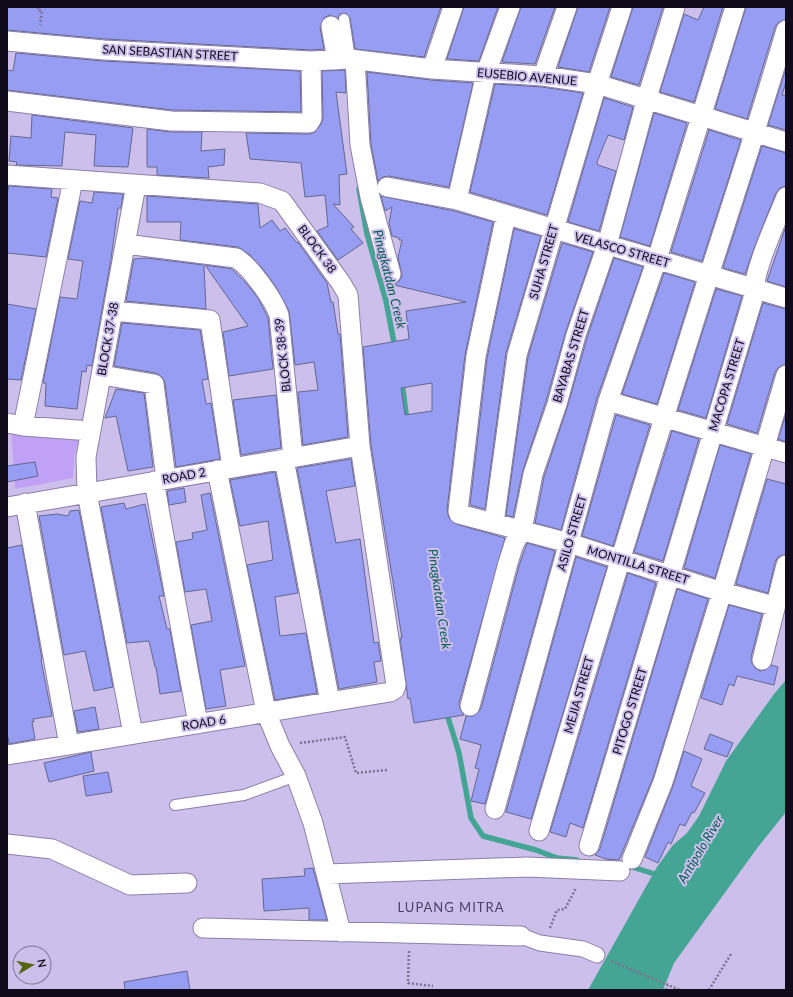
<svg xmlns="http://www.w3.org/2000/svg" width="793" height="997" viewBox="0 0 793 997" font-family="Lato,sans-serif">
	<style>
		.green { fill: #c0a1f5 }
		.water { fill: #45a594 }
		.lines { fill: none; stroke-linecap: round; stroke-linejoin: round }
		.stream { stroke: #45a594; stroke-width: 5.5 }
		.building { fill: #979df3; stroke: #64688f; fill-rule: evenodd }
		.service-casing { stroke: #8c7fa7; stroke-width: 12 }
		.pedestrian-casing { stroke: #8c7fa7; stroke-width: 17 }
		.minor-casing { stroke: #8c7fa7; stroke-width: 21 }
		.path { stroke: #7b7190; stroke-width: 2.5; stroke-dasharray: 2 2; stroke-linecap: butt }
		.service { stroke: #fff; stroke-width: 10 }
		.pedestrian { stroke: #fff; stroke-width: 15 }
		.minor { stroke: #fff; stroke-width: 19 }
		.labels { text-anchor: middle; stroke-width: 4; stroke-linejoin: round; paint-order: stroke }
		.street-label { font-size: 12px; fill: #100b1a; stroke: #cdbfeb }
		.water-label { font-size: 13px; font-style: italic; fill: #075b50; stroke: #cdbfeb }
		.neighbourhood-label { font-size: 13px; letter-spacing: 1px; fill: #4c3f63; stroke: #cdbfeb }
	</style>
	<rect width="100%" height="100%" fill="#cdbfeb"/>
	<!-- green -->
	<path class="green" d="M11 428 80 433 74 457 73 478 15 489Z"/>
	<!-- water -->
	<path class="water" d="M786 680V812L758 847 674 963 663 990H588L657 867 673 845 687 833 699 816 726 761 774 694Z"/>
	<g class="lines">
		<!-- stream -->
		<path class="stream" d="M359 189 367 234 386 301 395 348
			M402 382 407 421
			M446 711 459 753 471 818 483 836 536 850 557 858 577 860
			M629 866 661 876"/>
	</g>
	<!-- building -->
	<path class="building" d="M7 7H441L424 57 355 49 350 18 346 13 340 14 338 18 329 15 324 18 320 28 324 49 311 50 105 39 7 30Z
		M464 7H498L479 61 447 59Z
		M521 7H555L535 64 502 62Z
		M578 7H610L589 72 558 67Z
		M633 7H663L639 85 611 77Z
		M704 7H723L694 102 660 92 684 14 698 20Z
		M746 7H786V19L779 22 775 27 747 119 715 109Z
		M16 53 103 61 300 71 301 112 172 110 7 90V70L13 71Z
		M786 68V82L782 95 786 96V130L768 125Z
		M345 70 346 93 336 92 347 174 339 175 340 205 333 204 354 227 351 229 363 243 338 260 317 231 328 226 325 195 305 197 301 163 250 159 246 133 309 134 315 132 321 124 323 118 322 71Z
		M367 72 431 80 473 83 449 187 389 176 383 177 378 181 371 144Z
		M495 84 542 87 583 93 547 215 470 192Z
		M604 98 633 107 624 140 608 135 597 162 598 165 616 171 599 231 568 222Z
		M654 113 687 123 650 246 620 237Z
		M32 115 133 128 128 167 94 166 96 135 65 132 62 166 16 165 17 162 9 161 11 136 31 138Z
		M147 129 171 132H202L201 151 225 149 224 165 208 167 209 178 157 175V167H147Z
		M709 130 741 140 702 261 671 252Z
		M762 146 786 153V186L780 188 776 193 756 243 745 274 723 268Z
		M9 186 52 189 51 197 58 198 46 257 7 253V193Z
		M94 192 123 194 121 208H118L111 259 92 366 87 365 86 372 82 371 77 409 45 406 46 383H43L60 297 77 299 83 261 68 259 80 201 92 203Z
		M147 196 258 204 260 228 272 220 280 231 285 228 297 243 298 242 327 283 331 302H333L338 334H340L348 437 303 445 298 392 318 390 314 362 295 365 289 311 276 287 263 269 249 254 238 247 180 240 181 222H147Z
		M381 196 454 211 493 222 465 355 447 510 449 518 456 524 505 538 459 703 460 709 464 715 414 723 410 698 408 699 400 638H402L371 445 363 347 409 339 406 311 466 302 394 285 399 281 402 276 398 257 402 240H399V238L392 236 389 223 392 207 385 211ZM432 383V411L405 415 401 388Z
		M786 226V287L767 281Z
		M514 229 541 236 506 353 485 509 470 505 487 358Z
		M562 243 593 252 566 331 546 401 523 470 513 517 506 515 528 357Z
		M146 258 204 265 206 309 126 301 134 259Z
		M614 258 643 267 597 398 561 530 535 523 544 477 567 408 587 338Z
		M205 265 232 269 246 283 258 298 268 318 273 369 229 376 223 332 248 326Z
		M664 273 695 282 657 404 622 394Z
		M716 289 742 296 706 418 678 410Z
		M763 303 786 309V364L779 367 775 372 757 433 727 424Z
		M7 304 36 309 21 380 7 379Z
		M122 323 200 330 208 379 202 380 206 404 211 403 220 459 176 467 165 383 162 377 156 373 114 366Z
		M116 389 144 393 153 467 128 471 116 416 105 418Z
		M276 395 281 448 241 455 233 400Z
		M786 414V442L778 439Z
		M616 415 650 425 613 546 582 536Z
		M672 431 699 439 663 561 634 552Z
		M720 445 751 454 715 578 684 568Z
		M351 459 355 486 326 491 336 543 360 539 374 643 378 642 381 661 374 662 377 682 339 689 297 468Z
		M35 462 38 476 7 482V466Z
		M275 472 298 593 275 597 280 636 306 633 317 693 275 700 247 565 273 560 268 521 240 526 230 480Z
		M767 479 786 484V554L778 557 775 562 768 593 736 584Z
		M184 488 186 502 169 505 167 491Z
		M210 493 245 666 220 670 226 706 206 709 191 625 212 621 206 589 185 592 176 542 193 539 192 533 207 530 201 495Z
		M124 503 126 509 145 504 164 596H159L167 629H170L181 691 160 694 156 667H155L149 641 127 643 101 507Z
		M79 510 113 687 94 691 85 651 64 655 39 516 57 514 68 516 70 511Z
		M527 543 555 551 485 804 471 801 479 769 475 768 481 745 460 739 466 716H473L481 709 519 566Z
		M22 545 42 659 41 660 52 716 33 719 34 722H32L35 739 9 744 7 732V548Z
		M576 557 607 567 531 819 506 812Z
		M628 573 656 583 583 828 570 823 566 837 550 832Z
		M677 589 708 599 653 778 619 860 606 859 595 855 600 849Z
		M729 605 762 614 751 657 752 663 755 668 760 671 765 670 771 665 778 667 774 685 737 676 734 686 729 684 722 705 701 698Z
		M95 707 99 729 78 732 74 711Z
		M710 734 733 743 727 757 704 749Z
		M684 751 702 759 691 786 705 793 694 813 692 812 685 826 680 824 671 844 668 842 658 863 645 857 673 786Z
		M91 752 94 771 49 782 44 763Z
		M108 772 112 792 86 796 83 776Z
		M313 868 327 920H309V908L264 911 262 879 305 876 304 869Z
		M187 971 190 990H125L124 982Z"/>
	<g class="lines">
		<defs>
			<path id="service" d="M344 19 350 59
				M175 805 244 795 296 776"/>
			<path id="pedestrian" d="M521 936 540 943 583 949 597 955"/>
			<path id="minor" d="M331 26 337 60
				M7 41 104 50 311 61 350 59 432 69 543 76 597 84 786 142
				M355 60 360 145 370 197 391 274
				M432 69 453 7
				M543 76 567 7
				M7 101 171 121 309 123 312 118 311 61
				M7 175 260 193 282 201 341 283 348 295 360 446 396 685 395 689 390 692 7 755
				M387 187 457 200 786 298
				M457 200 486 73 510 7
				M506 215 476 356 458 511 459 514 569 543 722 592 774 606
				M125 244 236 258C251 267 273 299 279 315L293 458
				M113 311 210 320 232 468
				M102 375 154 384 166 479
				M608 401 786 453
				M7 423 23 426 91 431
				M23 426 73 180
				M284 459 330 702
				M217 470 266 712 280 746 296 776 313 823 341 932
				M154 481 198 724
				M25 503 69 745
				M7 507 360 446
				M494 523 517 355 597 84 622 7
				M762 660 786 565
				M470 706 508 563 514 544 522 530 533 474 557 404 576 335 607 245 646 101 675 7
				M133 734 87 493 86 457 136 185
				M495 809 608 401 657 259 735 7
				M539 831C588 665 638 500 690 335 722 233 756 132 786 30
				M7 844 52 849 130 885 187 883
				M589 846 754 295C752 273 777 220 786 197
				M632 859 663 782 722 592 786 375
				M327 874 527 867 620 871
				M203 928 521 936"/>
		</defs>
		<!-- service casing -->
		<use href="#service" class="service-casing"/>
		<!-- pedestrian casing -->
		<use href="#pedestrian" class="pedestrian-casing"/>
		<!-- minor casing -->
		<use href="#minor" class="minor-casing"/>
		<!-- path -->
		<path class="path" d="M38 7V10L42 11 40 25
			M300 743 345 737 356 773 387 770
			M550 928 557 910 565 909 576 888
			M409 951 408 983 433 986
			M611 961 680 990
			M666 990 668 985
			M709 990 731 954"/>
		<!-- service -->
		<use href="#service" class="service"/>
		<!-- pedestrian -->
		<use href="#pedestrian" class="pedestrian"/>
		<!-- minor -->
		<use href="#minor" class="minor"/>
	</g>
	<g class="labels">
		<!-- street labels -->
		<g class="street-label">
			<text transform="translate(170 53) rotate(3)" y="4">SAN SEBASTIAN STREET</text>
			<text transform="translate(527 77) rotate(5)" y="4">EUSEBIO AVENUE</text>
			<text transform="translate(317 249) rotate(54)" y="4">BLOCK 38</text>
			<text transform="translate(622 250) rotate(16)" y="4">VELASCO STREET</text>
			<text transform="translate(544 262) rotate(-74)" y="4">SUHA STREET</text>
			<text transform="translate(108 339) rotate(-80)" y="4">BLOCK 37-38</text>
			<text transform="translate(283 355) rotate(-96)" y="4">BLOCK 38-39</text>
			<text transform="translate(571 356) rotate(-73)" y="4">BAYABAS STREET</text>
			<text transform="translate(727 385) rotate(-73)" y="4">MACOPA STREET</text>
			<text transform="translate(184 476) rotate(-10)" y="4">ROAD 2</text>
			<text transform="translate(572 533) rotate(-74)" y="4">ASILO STREET</text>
			<text transform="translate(638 565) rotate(17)" y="4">MONTILLA STREET</text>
			<text transform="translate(579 695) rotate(-74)" y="4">MEJIA STREET</text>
			<text transform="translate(630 711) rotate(-73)" y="4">PITOGO STREET</text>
			<text transform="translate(204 723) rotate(-9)" y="4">ROAD 6</text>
		</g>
		<!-- water labels -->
		<g class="water-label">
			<text transform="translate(390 279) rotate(76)" y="5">Pinagkatdan Creek</text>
			<text transform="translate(440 599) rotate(82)" y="5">Pinagkatdan Creek</text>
			<text transform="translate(700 849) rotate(-59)" y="5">Antipolo River</text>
		</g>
		<!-- neighbourhood labels -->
		<g class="neighbourhood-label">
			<text x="451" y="912">LUPANG MITRA</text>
		</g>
	</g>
	<!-- border -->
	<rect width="793" height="997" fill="none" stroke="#100b1a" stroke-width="16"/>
	<!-- north arrow -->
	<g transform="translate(32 965) rotate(80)"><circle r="19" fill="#cdbfeb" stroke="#817797"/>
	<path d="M0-3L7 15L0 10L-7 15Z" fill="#55650c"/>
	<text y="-6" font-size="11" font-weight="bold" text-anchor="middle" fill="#100b1a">N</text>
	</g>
</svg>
